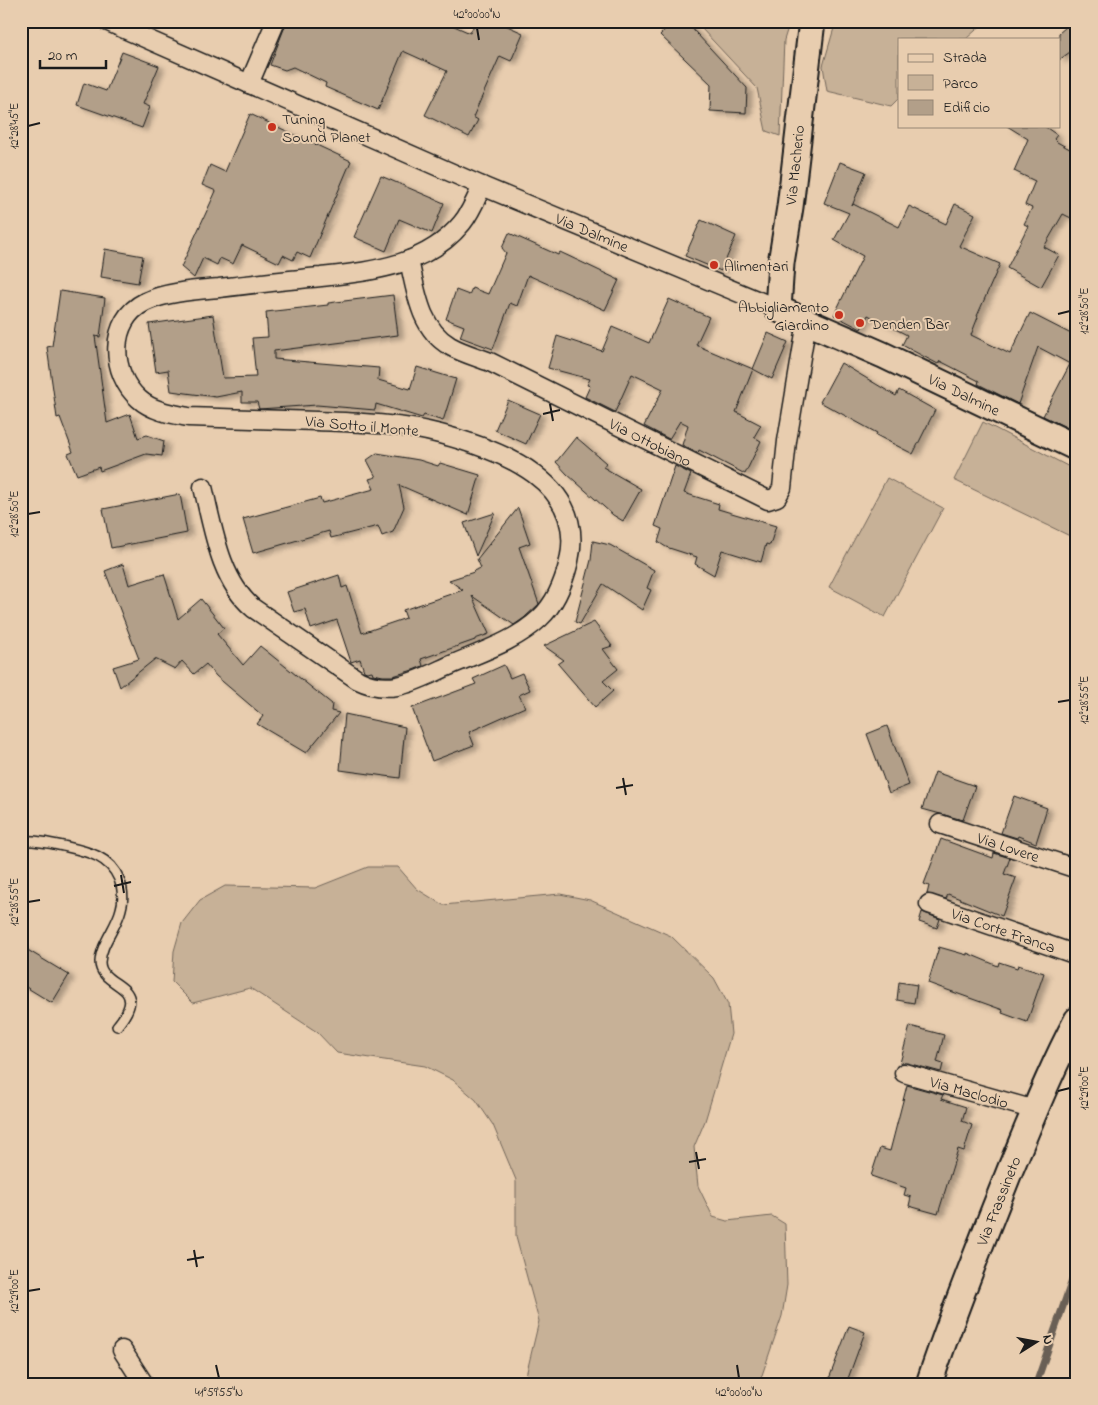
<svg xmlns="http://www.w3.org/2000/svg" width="1098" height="1405" viewBox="0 0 1098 1405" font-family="'Indie Flower',sans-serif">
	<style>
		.green { fill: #c7b197; stroke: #72665a }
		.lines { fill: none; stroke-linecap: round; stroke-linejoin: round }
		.stream { stroke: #695f54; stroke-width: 7 }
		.building { fill: #b29f89; stroke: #1c1c1c; filter: url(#shadow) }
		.lane-casing { stroke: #1c1c1c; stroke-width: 12 }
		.street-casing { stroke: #1c1c1c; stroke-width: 21 }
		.secondary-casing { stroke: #1c1c1c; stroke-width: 29 }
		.lane { stroke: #e8cdaf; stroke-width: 9 }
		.street { stroke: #e8cdaf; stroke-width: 18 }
		.secondary { stroke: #e8cdaf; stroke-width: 25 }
		.ticks { fill: none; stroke: #1c1c1c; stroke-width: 2 }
		.poi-dot { fill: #c8321e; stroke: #e8cdaf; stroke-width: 2 }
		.labels { text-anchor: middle; stroke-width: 4; stroke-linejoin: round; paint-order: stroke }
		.poi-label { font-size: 16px; fill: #1c1c1c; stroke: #e8cdaf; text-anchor: start }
		.street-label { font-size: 16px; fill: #1c1c1c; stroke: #e8cdaf }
		.neatline { fill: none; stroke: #1c1c1c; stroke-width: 2 }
		.ticks-label { font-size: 12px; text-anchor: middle; fill: #1c1c1c }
	</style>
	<defs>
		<filter id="shadow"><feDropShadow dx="5.5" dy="3" stdDeviation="2.5" flood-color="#0004"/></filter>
	</defs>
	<rect width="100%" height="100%" fill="#e8cdaf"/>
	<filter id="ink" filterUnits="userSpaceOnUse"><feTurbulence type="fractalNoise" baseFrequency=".02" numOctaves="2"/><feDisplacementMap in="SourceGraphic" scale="10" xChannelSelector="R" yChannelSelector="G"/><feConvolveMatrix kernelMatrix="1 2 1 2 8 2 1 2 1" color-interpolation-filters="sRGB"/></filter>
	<g filter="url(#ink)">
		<!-- green -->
		<path class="green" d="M689 21H790L784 40 780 136 766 131 757 88 701 28Z
			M836 21H986L966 39H899V98L891 106 827 91 823 66Z
			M983 422 1077 471V526L1072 537 954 480Z
			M887 478 943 508 885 617 829 587Z
			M368 867H398L417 889 443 905 560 894 590 900 671 936 714 978 728 1004 731 1034 705 1121 694 1147 698 1186 713 1217 727 1221 772 1216 785 1224 787 1285 782 1316 759 1384H524L539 1321 516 1237V1180L493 1125 476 1100 453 1080 425 1066 337 1053 317 1032 250 988 193 1003 172 982 174 951 182 923 200 900 225 886 315 888Z"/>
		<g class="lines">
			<!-- stream -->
			<path class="stream" d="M1036 1384 1077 1266"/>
		</g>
		<!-- building -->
		<path class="building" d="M287 21H443L470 33 476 21H496L523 33 511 61 500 56 473 117 478 120 469 137 425 115 447 71 403 51 378 110 325 87 326 83 293 67 285 70 270 65Z
			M673 21H685L747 88 746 113 710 111 711 84 660 35Z
			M1073 21H1077V47L1059 60V33Z
			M122 52 159 66 143 104 150 107 142 128 77 105 84 83 106 91Z
			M250 114 351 161 310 258 297 252 293 260 283 255 279 263 242 245 233 264 220 258 217 265 203 258 194 278 181 267 216 191 202 185 210 165 225 172Z
			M1007 126H1044L1057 135 1054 139 1057 142 1077 153V221L1063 214 1044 247 1059 255 1041 287 1007 268 1028 226 1024 224 1032 208 1025 205 1035 181 1014 171 1028 139Z
			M840 162 866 172 852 206 853 204 899 227 909 206 946 224 955 204 975 214 959 246 1000 264 977 316 978 317 971 335 1010 354 1030 313 1077 337V420L1072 430 1043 416 1070 364 1038 347 1018 404 978 384 979 381 940 361 938 364 902 345 907 335 868 315 861 329 834 315 863 256 834 240 849 213 824 203Z
			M381 176 444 203 432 233 399 219 386 251 354 237Z
			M701 220 736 236 721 271 685 256Z
			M509 233 558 255 560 252 619 280 605 310 528 275 517 306 510 303 493 349 460 337 464 326 446 319 456 290 469 295 472 288 488 294 506 253 502 248Z
			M105 249 143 256 138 283 101 277Z
			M60 291 105 298 100 337 95 336 107 423 130 414 138 438 147 435 164 441 162 456 146 454 100 471 99 467 77 475 68 454 73 452 60 417 57 418 47 347 52 346Z
			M393 295 398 335 274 351V359L379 368 378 380 410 389 417 367 456 379 443 421 424 415 422 418 376 404 375 410 317 405 259 409 257 402H242V392L216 397 171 391 168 370 156 372 149 324 213 315 223 378 256 377 252 338 268 337 266 312 328 305V303Z
			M669 299 709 317 696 345 753 369 736 412 761 425 754 437 761 441 745 474 699 450 698 453 682 445 688 425 680 421 669 439 644 426 663 389 632 374 615 412 585 397 590 386 587 385 590 379 548 368 557 336 602 351 612 327 649 343Z
			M768 333 788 342 772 379 753 369Z
			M841 363 896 396 899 390 935 410 913 454 876 435 877 433 820 402Z
			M508 400 540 414 526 444 495 430Z
			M576 437 606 463 603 467 641 489 623 521 613 515 567 474 556 462Z
			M377 453 419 460 438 466 440 463 480 475 468 515 399 485 404 507 393 532 382 536 378 526 331 538 329 531 253 553 243 519 320 498 322 503 374 489 369 479 376 477 367 460Z
			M675 466 691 474 684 493 719 504 718 509 776 526 770 545 766 544 761 562 722 550 714 575 695 564 697 557 666 547 658 542 662 529 655 526Z
			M180 494 187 533 111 548 103 509Z
			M518 508 530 543 519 547 539 604 524 618 514 625 472 596 489 634 475 639V640L421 659 423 666 413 670 393 676H383L373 674 372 671 367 672 364 671 360 659 351 662 337 620 311 629 305 609 294 612 287 592 339 575 342 588 347 586 362 633 406 618 403 610 463 590 449 580 474 572 473 571 481 568 477 559Z
			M495 513 476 556 464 523Z
			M593 541 610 545 654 570 647 588 651 590 642 610 603 584 580 624 575 622 591 560Z
			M123 564 129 585 164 574 178 619 201 599 224 628 217 634 243 665 260 646 332 704 331 711 339 713 306 753 257 724 263 716 216 676 206 664 194 674 182 661 175 669 155 659 120 687 113 667 139 659 105 571Z
			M594 622 612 646 603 649 618 669 603 681 613 691 595 707 558 664 564 660 544 646Z
			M504 665 510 678 522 673 530 690 519 695 525 707 469 732 474 745 432 761 412 708 476 684 473 679Z
			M345 714 405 727 400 778 340 770Z
			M887 726 909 785 889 793 867 734Z
			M935 772 975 786 963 820 922 809Z
			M1014 796 1047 808 1036 843 1018 836 1017 838 1001 833Z
			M941 839 993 858 994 853 1010 858 1004 874 1016 878 1002 916 948 894 946 899 927 894 929 886 924 884Z
			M922 912 940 919 937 928 919 922Z
			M21 946 69 975 52 1003 21 984Z
			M939 947 967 955V953L998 966 999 962 1017 968 1018 965 1044 973 1027 1022 1002 1013 1003 1010 928 983Z
			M899 982 917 985 914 1003 897 1000Z
			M910 1026 944 1035 937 1062 943 1064 941 1072 907 1063H900Z
			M907 1085 943 1095 941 1099 966 1107 962 1121 972 1125 964 1151 958 1149 938 1214 909 1206 911 1197 904 1195 906 1188 871 1176 880 1148 890 1151Z
			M849 1326 865 1332 846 1384H827Z"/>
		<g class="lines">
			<defs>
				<path id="lane" d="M21 841C36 840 49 843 63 846 85 851 109 855 119 879 123 889 124 899 121 909 117 927 101 943 100 962 100 984 135 984 129 1006 127 1013 122 1020 117 1026"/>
				<g id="street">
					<path id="s1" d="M106 21 482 186 778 309"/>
					<path d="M249 84 276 21"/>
					<path id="s2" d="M409 260C416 291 420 329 450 346 462 353 477 357 490 362L768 500 777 497 782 488 787 441 807 321"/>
					<path d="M203 487C213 528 220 580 253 608L358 680C393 697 418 679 451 665 481 652 516 641 540 618 556 603 564 582 569 561 587 482 501 450 440 434 399 423 358 423 317 421 274 420 231 418 188 417 172 414 152 411 139 399 110 374 108 320 145 302 165 292 197 290 219 288 253 284 287 280 321 277 373 271 427 266 462 223 471 212 476 199 482 186"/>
					<path id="s3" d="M940 824 1077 869"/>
					<path id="s4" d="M929 904 1077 955"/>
					<path id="s5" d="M904 1073 1035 1110"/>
					<path d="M122 1350 144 1384"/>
				</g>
				<g id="secondary">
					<path id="s6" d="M812 21 790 207 781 263 778 309 883 355 1077 448"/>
					<path id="s7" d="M929 1384C953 1311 982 1241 1010 1170 1031 1120 1051 1069 1077 1020"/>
				</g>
			</defs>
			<!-- lane casing -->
			<use href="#lane" class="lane-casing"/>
			<!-- street casing -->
			<use href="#street" class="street-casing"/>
			<!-- secondary casing -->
			<use href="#secondary" class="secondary-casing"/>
			<!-- lane -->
			<use href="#lane" class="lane"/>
			<!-- street -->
			<use href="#street" class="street"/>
			<!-- secondary -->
			<use href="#secondary" class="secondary"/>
		</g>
	</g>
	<!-- ticks -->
	<path class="ticks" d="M477 28 479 40M28 126 40 123M1058 314 1070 311M550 404 553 421M543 414 560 410M28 514 40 512M1058 702 1070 700M623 778 626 795M616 788 633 785M121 875 124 893M114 886 131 882M28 902 40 900M1058 1091 1070 1088M696 1152 699 1169M689 1162 706 1159M194 1250 197 1267M187 1260 204 1257M28 1291 40 1289M216 1365 219 1378M737 1365 739 1378"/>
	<!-- markers -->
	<g class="poi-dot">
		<circle cx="272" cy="127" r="5"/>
		<circle cx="714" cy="265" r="5"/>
		<circle cx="839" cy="315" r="5"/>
		<circle cx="860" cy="323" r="5"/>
	</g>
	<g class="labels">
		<!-- poi labels -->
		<g class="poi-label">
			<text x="282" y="124">Tuning<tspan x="282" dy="18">Sound Planet</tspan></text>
			<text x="724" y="271">Alimentari</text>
			<text x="829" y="312" text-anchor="end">Abbigliamento<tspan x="829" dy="18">Giardino</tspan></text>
			<text x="870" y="329">Denden Bar</text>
		</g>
		<!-- street labels -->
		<g class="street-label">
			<text transform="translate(794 165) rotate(-84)" y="6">Via Macherio</text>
			<text dy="6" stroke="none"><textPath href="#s1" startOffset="530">Via Dalmine</textPath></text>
			<text dy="6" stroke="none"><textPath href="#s6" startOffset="495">Via Dalmine</textPath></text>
			<text transform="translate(362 425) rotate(5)" y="6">Via Sotto il Monte</text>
			<text dy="6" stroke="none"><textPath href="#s2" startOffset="321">Via Ottobiano</textPath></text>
			<text dy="6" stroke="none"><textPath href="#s3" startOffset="72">Via Lovere</textPath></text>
			<text dy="6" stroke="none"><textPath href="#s4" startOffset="79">Via Corte Franca</textPath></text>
			<text dy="6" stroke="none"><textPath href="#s5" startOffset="68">Via Maclodio</textPath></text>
			<text dy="6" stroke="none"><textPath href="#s7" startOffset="196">Via Frassineto</textPath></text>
		</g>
	</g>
	<!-- margin -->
	<rect width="1098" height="1405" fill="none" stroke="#e8cdaf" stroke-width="55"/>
	<!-- legend -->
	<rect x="898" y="38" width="162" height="90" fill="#e8cdaf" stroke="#968674"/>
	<rect x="908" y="54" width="25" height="8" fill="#e8cdaf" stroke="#968674"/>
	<text x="943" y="62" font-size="15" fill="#1c1c1c">Strada</text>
	<rect x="908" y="75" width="25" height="15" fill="#c7b197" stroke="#968674"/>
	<text x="943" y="88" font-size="15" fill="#1c1c1c">Parco</text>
	<rect x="908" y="100" width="25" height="15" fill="#b29f89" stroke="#968674"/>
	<text x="943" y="112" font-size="15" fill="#1c1c1c">Edificio</text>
	<!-- north arrow -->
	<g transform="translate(1036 1342) rotate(79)" stroke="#e8cdaf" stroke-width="4" paint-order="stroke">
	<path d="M0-4L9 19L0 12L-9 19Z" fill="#1c1c1c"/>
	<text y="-8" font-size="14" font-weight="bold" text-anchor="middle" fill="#1c1c1c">N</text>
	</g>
	<!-- scale -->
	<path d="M40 60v8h66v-8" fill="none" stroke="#1c1c1c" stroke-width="2.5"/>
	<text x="48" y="60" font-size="15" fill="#1c1c1c" stroke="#e8cdaf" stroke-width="4" paint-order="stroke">20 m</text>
	<rect x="28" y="28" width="1042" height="1350" class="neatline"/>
	<g class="ticks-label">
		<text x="477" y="18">42°00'00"N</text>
		<text transform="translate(14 126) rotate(-90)" y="4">12°28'45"E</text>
		<text transform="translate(1084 311) rotate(-90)" y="4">12°28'50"E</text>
		<text transform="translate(14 514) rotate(-90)" y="4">12°28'50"E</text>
		<text transform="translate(1084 700) rotate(-90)" y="4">12°28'55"E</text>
		<text transform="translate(14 902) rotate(-90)" y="4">12°28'55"E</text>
		<text transform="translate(1084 1088) rotate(-90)" y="4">12°29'00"E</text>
		<text transform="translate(14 1291) rotate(-90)" y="4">12°29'00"E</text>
		<text x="219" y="1396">41°59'55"N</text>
		<text x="739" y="1396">42°00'00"N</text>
	</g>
</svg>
